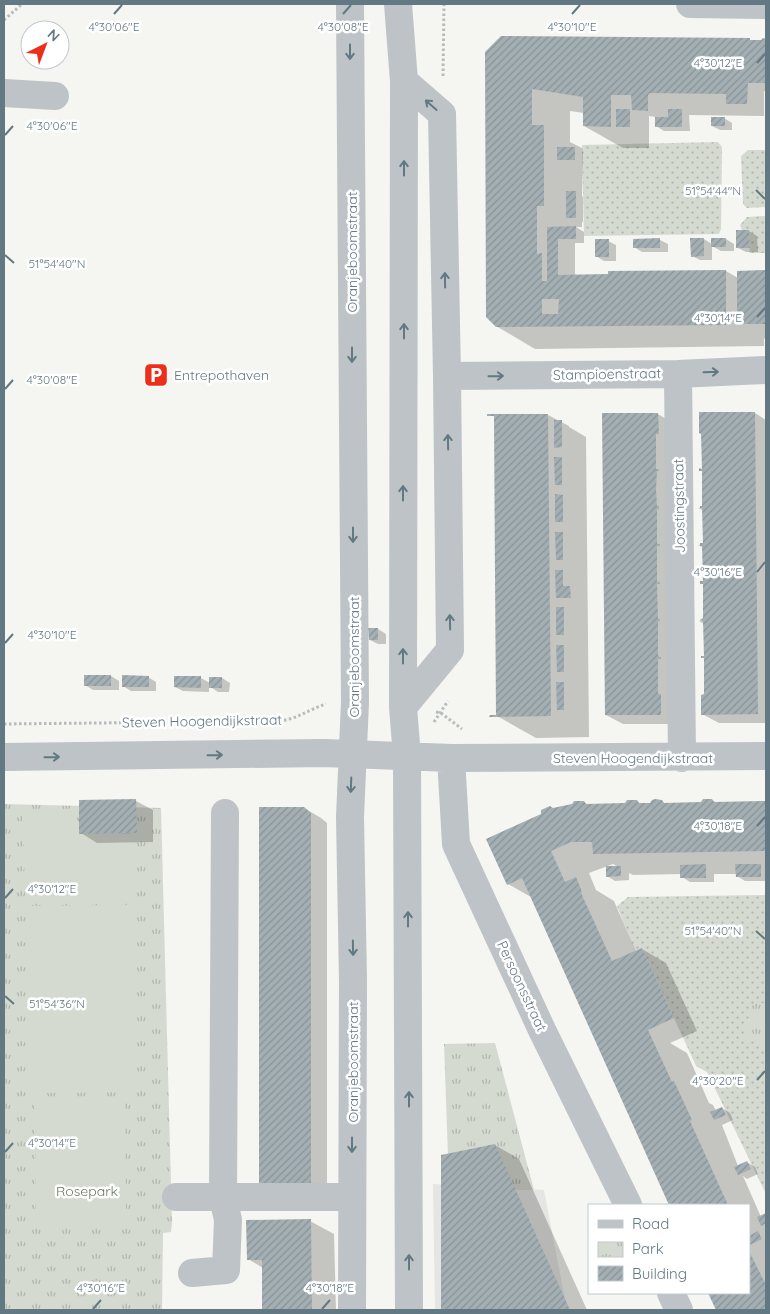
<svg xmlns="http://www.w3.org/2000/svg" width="770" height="1314" viewBox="0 0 770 1314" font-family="Quicksand,sans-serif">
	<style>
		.built { fill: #e5e6e4 }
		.grass { fill: url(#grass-dots) }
		.park { fill: url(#park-tufts) }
		.pitch { fill: #d5dad0 }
		.shadow { fill: #0003 }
		.building { fill: url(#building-hatch); fill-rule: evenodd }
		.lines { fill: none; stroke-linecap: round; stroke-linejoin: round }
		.path { stroke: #b7bbbd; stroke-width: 3; stroke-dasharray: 2.5 2.5; stroke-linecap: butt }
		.minor { stroke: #bdc3c6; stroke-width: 28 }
		.oneway { stroke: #627983 }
		.ticks { fill: none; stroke: #627983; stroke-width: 2 }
		.labels { text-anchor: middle; stroke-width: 5; stroke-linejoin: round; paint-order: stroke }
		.street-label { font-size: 14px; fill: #627983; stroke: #fff }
		.poi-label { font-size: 14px; fill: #627983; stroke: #fff; text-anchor: start }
		.park-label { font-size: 14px; fill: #6a7a62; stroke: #fff }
		.ticks-label { font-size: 12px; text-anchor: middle; fill: #627983; stroke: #fff; stroke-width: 5; stroke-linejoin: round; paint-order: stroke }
	</style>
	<defs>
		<pattern id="grass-dots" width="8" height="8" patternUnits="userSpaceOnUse" patternTransform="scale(1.25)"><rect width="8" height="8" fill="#d5dad0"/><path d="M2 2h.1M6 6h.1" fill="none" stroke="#b0b6ae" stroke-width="1.8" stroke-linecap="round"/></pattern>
		<pattern id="park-tufts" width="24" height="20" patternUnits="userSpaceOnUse" patternTransform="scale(1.25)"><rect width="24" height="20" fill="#d5dad0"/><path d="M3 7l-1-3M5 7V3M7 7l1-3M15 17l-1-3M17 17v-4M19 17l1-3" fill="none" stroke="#b0b6ae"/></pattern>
		<pattern id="building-hatch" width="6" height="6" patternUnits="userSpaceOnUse" patternTransform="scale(1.25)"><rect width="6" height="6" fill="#a4afb3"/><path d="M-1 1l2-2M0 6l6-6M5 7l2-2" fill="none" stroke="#899397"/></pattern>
	</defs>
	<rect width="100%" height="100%" fill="#f5f5f1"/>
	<!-- built -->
	<path class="built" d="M433 1184 544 1190 567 1310H435Z"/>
	<!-- grass -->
	<path class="grass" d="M718 142 722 147 721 229 719 234 584 236 582 145Z
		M748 150H766V207L747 208 743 204 741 156Z
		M766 216V253H749L750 248 749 230H742L740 225 747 217Z
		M766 895V1192H765L707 1072 696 1066 642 948 635 951 617 906 628 897Z"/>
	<!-- park -->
	<path class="park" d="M4 804 161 808 172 1223 171 1232 163 1233 162 1310H4Z
		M758 1002 766 1004V1046L745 1038 744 1034 752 1006Z
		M495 1043 534 1190H488L450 1212 444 1044Z"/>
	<!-- pitch -->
	<path class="pitch" d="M76 811 77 837 132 836 133 898 25 901 23 812Z
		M132 905 133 1092 28 1093 26 906Z
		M35 1098H125L126 1224 36 1225Z"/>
	<!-- shadow -->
	<path class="shadow" d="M751 41H766V92L764 91V116L689 115 690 131H664L656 126V117L649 116V148H623L584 126V113L570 111V142L582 148 583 153 582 196 583 197V222H582V227H576L584 232V243H575V274L579 276 726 271 738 278V272H766V340L764 338V346L535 349 496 326 487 53Z
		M724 118 732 123V130H720L712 126Z
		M749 231 757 236 758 252H746L738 248Z
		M704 239 712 244 726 239 734 244V251H721L712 246V260H700L692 256Z
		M660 240 668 244V252H642L634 247Z
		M608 241 616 245V261H604L596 256Z
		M755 413 766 420V723H719L702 714 705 695 704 624 699 621 704 619V548L698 545 704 544V511L698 508 703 507Z
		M658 414 674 424 677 724H623L606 715Z
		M548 415 569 426V427L586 437 589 737 536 738 497 716Z
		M378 629 386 634V644H378L370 640Z
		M111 676 119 681V690H93L85 685Z
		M148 677 156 682V691H131L123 686Z
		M201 678 210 683 222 678 230 683 229 692H218L209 686V692L183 691 175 687Z
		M712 800 717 803 766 802V881H745L737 876V874H714V882H690L682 877V874L633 875 629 873V880L615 881 607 876 618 867 613 864 589 873 596 890 614 901 636 952 642 949 666 963 697 1031 670 1043 687 1053 709 1103 713 1105 716 1111 722 1108 730 1113 733 1120 722 1125 738 1166 747 1162 755 1167 758 1174 747 1179 743 1176 761 1217 766 1214V1310H718L710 1293H749V1205H670L531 897 508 884 553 809 583 802 589 805H626L636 801 641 804H651L661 801 666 804 701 803Z
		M80 801H136L153 810V842L97 843 81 833Z
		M304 808 321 818 327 823V1192L277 1191 260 1182Z
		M495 1145 519 1159 587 1310H442V1156Z
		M310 1221 334 1234 336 1310H263V1268L248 1259Z"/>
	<!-- building -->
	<path class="building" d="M501 36 750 38V40H761L763 38 766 39V83H748L747 104H726V94L650 93 648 95V111L632 110 631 95H611V127L583 126V97L532 89V125H544V206H537V254L542 253V281H547V227L576 226V239H558V275L608 274V271L726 270V325L496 327 486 317 485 52ZM542 299H559L558 314H542Z
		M616 109H630V127H616Z
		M668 109H682V127H655V117H668Z
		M711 117H725V126H711Z
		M557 147H575V160H557Z
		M566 191H576V218H566Z
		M736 230H749L750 248H736Z
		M660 238V248H633V239Z
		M690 238H704V256L691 257Z
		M711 238H726V247H711Z
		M595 239H609V257H595Z
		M766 270V324H737V271Z
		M699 412H755L758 714 701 715V695L704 694V658H701V656H704L703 621 700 620 703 618V584H700V581H703L702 546H700V543H703L702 508H700V506H702V471H699V468L702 469 701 434 699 433Z
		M602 413H658L659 434H656V469H659V471H657L656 489 657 506H659V509H657V544H660V546H657V582H660V584H657L658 619H660V621H658V656L661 657V659H658V694H661V715H605Z
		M487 414H548L551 716 489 717 490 715H496L495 574 494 416H487Z
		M554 420H562V447L554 448Z
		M554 457H562V485H555Z
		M555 494 563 495V522H555Z
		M555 532H563V560H556Z
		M555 570H563V586H570L571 598H556Z
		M556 607H564V635H556Z
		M368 628H378V640H369Z
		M556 645H564V672H557Z
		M84 675H111V686H84Z
		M122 675 149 676V687H122Z
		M174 676H201V688L174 687Z
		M209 677H222V688H209Z
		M556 682H564V710H557Z
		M136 799 137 833 79 834V800Z
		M655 799 662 800 664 803 701 802 703 799H712L714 802 766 801V851L593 854 592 842H571L551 851 565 882 576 877 582 892 581 893 612 961 642 948 674 1018 648 1030 672 1082 674 1081 692 1120 690 1121 728 1205H669L522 878 507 885 486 839 541 814V810L550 806 553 808 572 804 574 801H584L586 804 625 803 627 800H637L639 803H650L652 800Z
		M259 807H304L311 813V1183H259Z
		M706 864V878H680V865Z
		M735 864H761V877H736Z
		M606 866H621V876L606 877Z
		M722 1107 726 1115 714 1120 710 1112Z
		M495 1144 570 1310H441V1155Z
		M747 1161 751 1169 738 1175 734 1167Z
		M766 1213V1223L761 1226 757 1217Z
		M311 1219 312 1310H262V1260H247L246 1220Z
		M758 1231 762 1239 750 1245 749 1236Z
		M749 1251 766 1285V1310H716L708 1293H749Z"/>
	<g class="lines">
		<!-- path -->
		<path class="path" d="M4 20 22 4
			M443 76 444 4
			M436 712 441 713 462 729
			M434 722 448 701
			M4 724 279 721C298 719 307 710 326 704"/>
		<!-- minor -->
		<path class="minor" d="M350 4 355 702 350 817 353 981 352 1310
			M398 4 404 81 403 707 407 757 409 1310
			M690 4 766 5
			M4 93 55 96
			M678 374 682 758
			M447 376 678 374 766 370
			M403 707 450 650 447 376 442 114 404 81
			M4 757 324 753 451 758 766 756
			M451 758 456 844 542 1030 628 1205
			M176 1197H352
			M192 1273 226 1270 228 1220 223 1197 225 813
			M671 1293 679 1310"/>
	</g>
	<!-- one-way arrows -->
	<defs><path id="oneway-shaft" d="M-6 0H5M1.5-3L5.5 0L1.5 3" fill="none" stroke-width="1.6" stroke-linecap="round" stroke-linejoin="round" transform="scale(1.25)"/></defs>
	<g class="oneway">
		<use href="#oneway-shaft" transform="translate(350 52) rotate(90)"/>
		<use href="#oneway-shaft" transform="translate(431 105) rotate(-139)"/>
		<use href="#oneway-shaft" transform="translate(404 168) rotate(-90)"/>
		<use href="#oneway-shaft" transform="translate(445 280) rotate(-91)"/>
		<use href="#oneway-shaft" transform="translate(404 331) rotate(-90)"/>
		<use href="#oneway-shaft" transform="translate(352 355) rotate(90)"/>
		<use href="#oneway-shaft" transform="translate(711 372) rotate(-2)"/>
		<use href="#oneway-shaft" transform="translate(496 376) rotate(-1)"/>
		<use href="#oneway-shaft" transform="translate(448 442) rotate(-91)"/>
		<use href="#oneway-shaft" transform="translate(403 493) rotate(-90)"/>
		<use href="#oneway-shaft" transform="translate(353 535) rotate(90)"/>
		<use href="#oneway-shaft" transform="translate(450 622) rotate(-91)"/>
		<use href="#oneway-shaft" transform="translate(403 656) rotate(-90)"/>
		<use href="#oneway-shaft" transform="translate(215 755) rotate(-1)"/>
		<use href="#oneway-shaft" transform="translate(52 757) rotate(-1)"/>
		<use href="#oneway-shaft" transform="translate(351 785) rotate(92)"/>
		<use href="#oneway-shaft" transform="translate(408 919) rotate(-90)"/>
		<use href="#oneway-shaft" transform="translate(353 948) rotate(89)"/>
		<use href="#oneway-shaft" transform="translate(409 1099) rotate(-90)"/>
		<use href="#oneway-shaft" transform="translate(352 1145) rotate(90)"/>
		<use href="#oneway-shaft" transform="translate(409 1262) rotate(-90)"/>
	</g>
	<!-- ticks -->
	<path class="ticks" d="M114 14 122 5M343 14 351 5M572 14 580 5M757 63 765 54M5 135 13 126M756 190 765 199M5 255 14 263M757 317 765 308M5 389 13 380M757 572 765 562M5 643 13 634M757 826 765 817M5 898 13 889M756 931 765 939M5 996 14 1004M757 1080 765 1071M5 1152 13 1143M93 1309 101 1300M322 1309 330 1300"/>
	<!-- icons -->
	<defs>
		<symbol id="parking-square" viewBox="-11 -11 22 22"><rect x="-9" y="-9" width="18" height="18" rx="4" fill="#eb2f1b" stroke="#fff"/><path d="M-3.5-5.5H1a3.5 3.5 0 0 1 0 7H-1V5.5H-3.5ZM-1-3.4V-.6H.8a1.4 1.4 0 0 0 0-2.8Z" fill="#fff"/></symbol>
	</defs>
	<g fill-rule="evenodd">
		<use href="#parking-square" x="142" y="361" width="28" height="28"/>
	</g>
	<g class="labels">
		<!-- street labels -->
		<g class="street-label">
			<text transform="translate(352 252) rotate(-90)" y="5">Oranjeboomstraat</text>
			<text transform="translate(607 374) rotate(-1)" y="5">Stampioenstraat</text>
			<text transform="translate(679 506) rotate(-91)" y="5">Joostingstraat</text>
			<text transform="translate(354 657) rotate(-90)" y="5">Oranjeboomstraat</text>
			<text transform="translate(202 721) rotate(-1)" y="5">Steven Hoogendijkstraat</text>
			<text x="633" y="763">Steven Hoogendijkstraat</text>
			<text transform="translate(522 986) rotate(65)" y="5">Persoonsstraat</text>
			<text transform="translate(353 1062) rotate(-90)" y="5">Oranjeboomstraat</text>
		</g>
		<!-- poi labels -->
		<g class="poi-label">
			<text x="174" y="380">Entrepothaven</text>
		</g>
		<!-- park labels -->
		<g class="park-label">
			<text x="87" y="1196">Rosepark</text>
		</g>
	</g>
	<g class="ticks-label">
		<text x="114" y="31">4°30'06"E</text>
		<text x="343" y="31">4°30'08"E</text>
		<text x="572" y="31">4°30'10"E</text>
		<text x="718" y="67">4°30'12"E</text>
		<text x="52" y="130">4°30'06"E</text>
		<text x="713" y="195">51°54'44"N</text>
		<text x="57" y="268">51°54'40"N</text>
		<text x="718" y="322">4°30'14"E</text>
		<text x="52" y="384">4°30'08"E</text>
		<text x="718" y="576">4°30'16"E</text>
		<text x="52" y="639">4°30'10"E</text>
		<text x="718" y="830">4°30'18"E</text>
		<text x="52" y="893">4°30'12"E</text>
		<text x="713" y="935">51°54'40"N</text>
		<text x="57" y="1008">51°54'36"N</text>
		<text x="718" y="1085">4°30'20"E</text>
		<text x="52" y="1147">4°30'14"E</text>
		<text x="101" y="1292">4°30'16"E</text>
		<text x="330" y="1292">4°30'18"E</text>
	</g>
	<!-- border -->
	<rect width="770" height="1314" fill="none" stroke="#627983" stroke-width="10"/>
	<!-- legend -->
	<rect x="588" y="1204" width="162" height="90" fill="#ffffff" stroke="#c0c9cd"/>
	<rect x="598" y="1220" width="25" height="8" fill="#bdc3c6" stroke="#c0c9cd"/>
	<text x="632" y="1229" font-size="15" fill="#627983">Road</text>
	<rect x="598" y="1242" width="25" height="15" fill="url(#park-tufts)" stroke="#c0c9cd"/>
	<text x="632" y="1254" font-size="15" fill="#627983">Park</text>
	<rect x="598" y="1266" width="25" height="15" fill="url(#building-hatch)" stroke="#c0c9cd"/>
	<text x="632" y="1279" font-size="15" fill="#627983">Building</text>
	<!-- north arrow -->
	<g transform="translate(45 45) rotate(42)"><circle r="24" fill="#ffffff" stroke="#c0c9cd"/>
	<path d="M0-4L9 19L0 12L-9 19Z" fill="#eb2f1b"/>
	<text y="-8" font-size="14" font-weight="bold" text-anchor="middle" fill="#627983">N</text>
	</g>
</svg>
